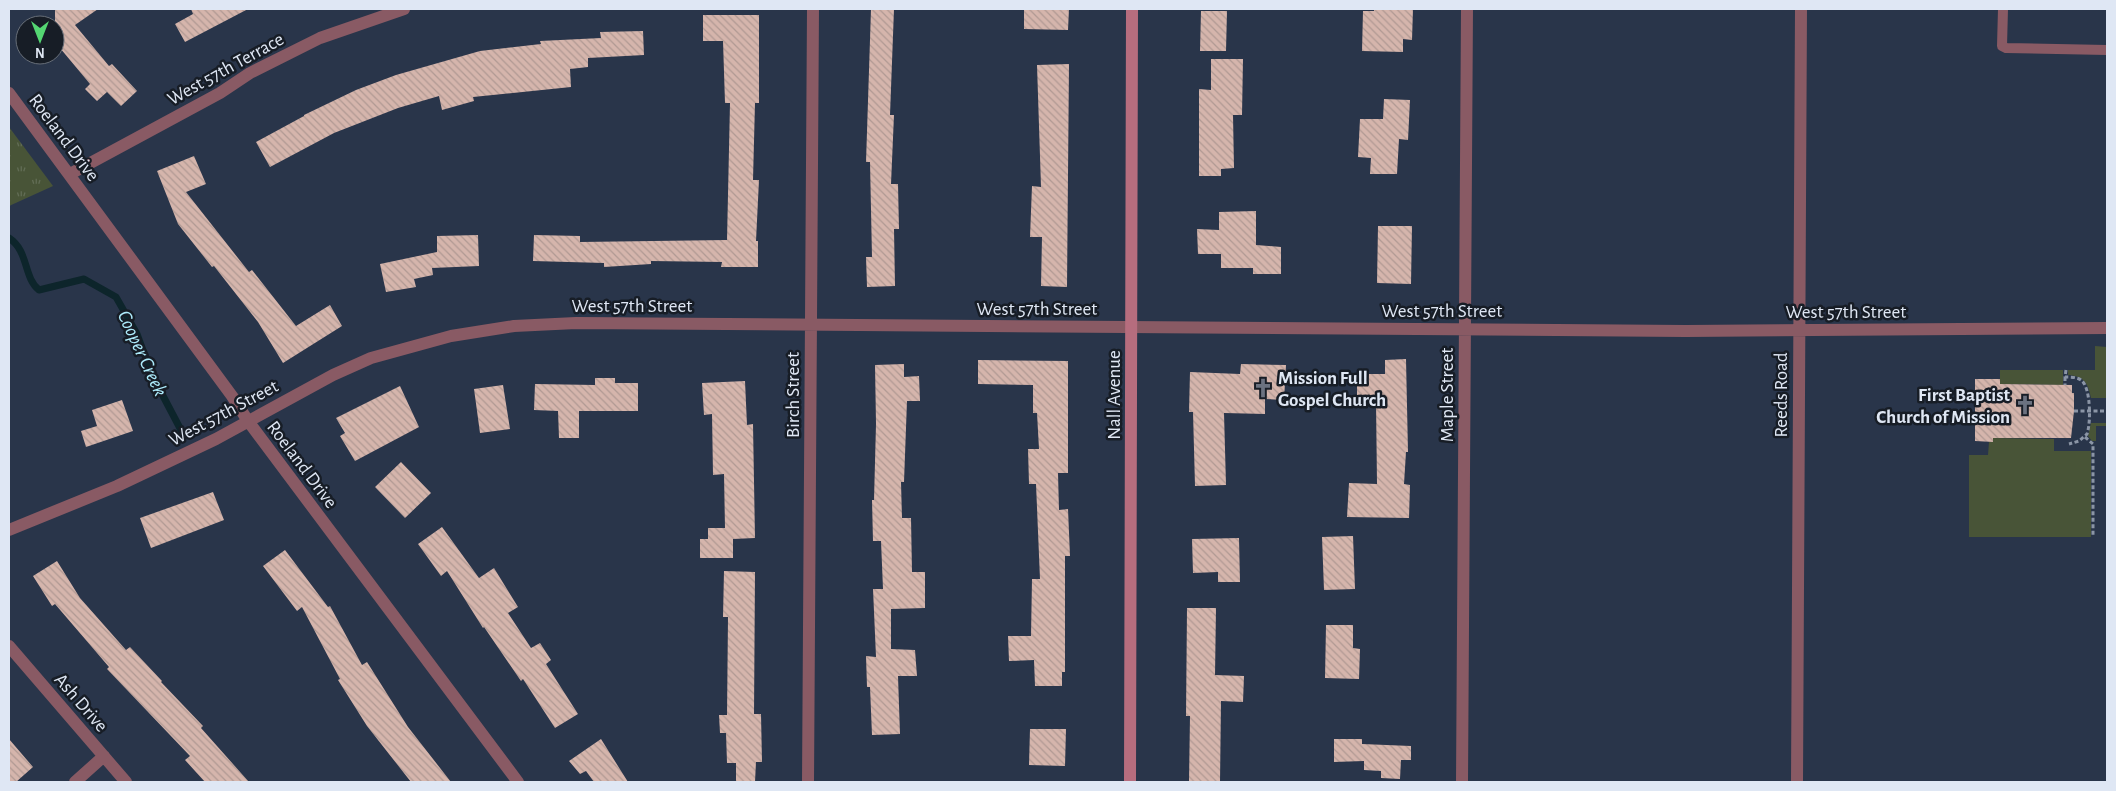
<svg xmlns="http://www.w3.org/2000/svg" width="2116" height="791" viewBox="0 0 2116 791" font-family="'Alegreya Sans',sans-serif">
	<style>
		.grass { fill: #485437 }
		.park { fill: url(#park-tufts) }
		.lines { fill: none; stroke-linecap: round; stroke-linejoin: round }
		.stream { stroke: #0d252b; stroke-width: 7 }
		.building { fill: url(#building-back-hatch) }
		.path { stroke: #8b95a6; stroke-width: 3; stroke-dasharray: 4 2.5; stroke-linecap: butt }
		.lane { stroke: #895a64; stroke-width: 10 }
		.street { stroke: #895a64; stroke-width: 12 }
		.secondary { stroke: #b66d7e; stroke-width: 12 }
		.labels { text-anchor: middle; stroke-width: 5; stroke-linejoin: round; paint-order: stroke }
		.street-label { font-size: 19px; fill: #dfe7f4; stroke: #171d26 }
		.poi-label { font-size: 19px; font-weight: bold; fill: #dfe7f4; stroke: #171d26; text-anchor: start }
		.water-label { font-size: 20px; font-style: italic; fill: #adebfb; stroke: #171d26 }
	</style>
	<defs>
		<pattern id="park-tufts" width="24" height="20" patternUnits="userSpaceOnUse" patternTransform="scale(1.25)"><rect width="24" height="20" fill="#485437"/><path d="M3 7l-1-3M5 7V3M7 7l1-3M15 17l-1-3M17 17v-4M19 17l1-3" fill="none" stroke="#626d55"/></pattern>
		<pattern id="building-back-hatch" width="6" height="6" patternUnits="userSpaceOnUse" patternTransform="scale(1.25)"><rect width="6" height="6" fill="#d5b5ac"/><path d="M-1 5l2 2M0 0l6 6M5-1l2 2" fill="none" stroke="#b09993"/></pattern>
	</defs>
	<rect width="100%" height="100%" fill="#29354a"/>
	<!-- grass -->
	<path class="grass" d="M2095 346 2107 347V398H2091C2088 383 2084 376 2068 375V370H2095Z
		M2000 370H2063V385L2000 384Z
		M2091 423H2107V426H2096V441H2092L2088 436Z
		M1993 438 2054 439V451H2091V537H1969V455H1988L1989 442H1993Z"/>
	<!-- park -->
	<path class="park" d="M9 127 53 186 9 206Z"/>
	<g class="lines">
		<!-- stream -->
		<path class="stream" d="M9 238C29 251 23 277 39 290L84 279 116 297 137 334 152 375 182 432"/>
	</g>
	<!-- building -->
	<path class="building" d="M55 9H98L75 25 109 66 112 64 137 91 121 106 107 92 97 101 85 89 90 84 55 42Z
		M191 9H248L185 42 175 24 193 14Z
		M871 9H894L890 115H894L891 184H898L899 229H894L895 286 867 287 866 257H872L870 162H866Z
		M1024 9H1069L1068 30 1024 29Z
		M1374 9H1413L1412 40 1403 39V52L1362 51 1363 11H1374Z
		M1201 11H1227L1226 51H1200Z
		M703 15H759V103H755L753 180H759L756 241H758V267H721L722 262 651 261V264L604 267V263L533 261 534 235 580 236V242L727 240 730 103H725L723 41H703Z
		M643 31 644 55 588 58V67L570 69 571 87 473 97 474 101 442 110 439 96 398 108 334 133 270 167 256 142 304 116V115L356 90 396 75 480 51 541 44 540 41 601 38 600 32Z
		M1211 59H1243L1242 115H1233L1234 168 1221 169V176H1199V89L1211 90Z
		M1069 64 1067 287 1041 286 1042 237H1030L1032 186 1041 187 1037 65Z
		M1384 99 1410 100 1408 140 1399 139 1397 174H1370L1371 158 1358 157 1360 119H1383Z
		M194 156 206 184 186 192 249 272 252 270 296 326 330 305 342 326 283 363 258 322 214 266 212 267 178 224 157 171Z
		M1256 211V245L1281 247V274H1253V268H1221V254H1198L1197 229 1219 230V212Z
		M1378 226H1412L1411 284 1377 283Z
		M478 235 479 266 432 268 433 275 414 279 416 287 386 292 380 264 437 252V236Z
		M1406 359 1408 452H1406L1404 484 1410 485 1409 518 1347 517 1349 483 1377 484 1376 402H1357V374H1385V360Z
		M978 360 1068 361V473H1058L1059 510 1068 509 1070 556H1065V672H1062V686H1035L1034 660 1009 661 1008 636H1031L1032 579H1040L1036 484H1029L1028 449H1039L1037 413H1033V385L978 384Z
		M904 364V377L919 376 920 401H907L904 482H901L902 518H911L912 572H925V608L891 609V649L915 650 917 676H898L900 734 872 735 870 687H867L866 656 876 657 873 589H883L881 541H873L872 500H874L876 424 875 365Z
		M1241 364 1286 365 1284 400 1265 399V414L1224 413 1226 485 1195 486 1193 412H1189L1190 372 1240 374Z
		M595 378H615V383H638V411H579V438H559L558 411 534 410 535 384 595 385Z
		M1975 379H2000V384L2072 385V393H2074V411L2071 438H1993V442L1975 441Z
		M745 381 747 425 753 424 755 538 733 539V558H700V539H708V528H725L724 474 713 475 712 414 704 415 702 383Z
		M503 385 510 429 480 433 474 389Z
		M400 386 419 427 355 461 340 436 345 433 336 418Z
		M122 400 133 431 86 447 81 431 97 426 92 410Z
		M401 462 431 493 405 518 375 487Z
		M213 492 224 520 151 548 140 518Z
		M442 527 479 578 494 568 518 607 508 613 531 648 540 643 551 660 546 664 578 714 555 728 523 679 521 681 484 627 483 628 447 571 441 576 418 544Z
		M1353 536 1355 589 1324 590 1322 537Z
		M1239 538 1240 582H1218V572L1193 573 1192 539Z
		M285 550 328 607 330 606 362 665 367 662 408 727 451 782H411L367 726 338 680 340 679 302 607 297 611 263 566Z
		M57 561 80 598 126 650 130 647 162 681 161 682 203 726 201 728 249 782H205L185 760 190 756 107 669 109 667 55 604 52 606 33 576Z
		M724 571 755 572 754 714H761L762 762H756L755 782H736V763H727L726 733H720L719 715H727L728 617H723Z
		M1187 608H1216L1215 675 1244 676 1243 702 1221 701 1220 782H1189L1190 716H1186Z
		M1326 625H1353V648L1360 649 1359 679 1325 678Z
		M1030 729H1066L1065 766 1029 765Z
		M9 739 33 767 16 782H9Z
		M601 739 628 782H594L586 771 580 774 569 761Z
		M1334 739H1362V744L1411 746V760H1401L1400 779 1381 778V771L1364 770V761L1334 762Z"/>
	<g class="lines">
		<!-- path -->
		<path class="path" d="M2066 370 2065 377C2070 377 2077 377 2081 380 2091 387 2091 423 2087 434L2079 441 2069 444
			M2065 377V385
			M2074 411H2107
			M2085 437 2093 444V537"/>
		<!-- lane -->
		<path class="lane" d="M2003 9 2002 46 2006 48 2107 50"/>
		<!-- street -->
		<path class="street" d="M9 93 232 396 248 421 518 782
			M70 174 220 93 250 73 320 38 404 9
			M9 530 117 486 216 439 333 375 371 358 451 336 514 326 576 323 1686 331 2107 328
			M9 646 126 782
			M75 782 104 756
			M808 782 813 9
			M1462 782 1467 9
			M1797 782 1801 9"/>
		<!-- secondary -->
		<path class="secondary" d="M1130 782 1132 9"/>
	</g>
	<!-- icons -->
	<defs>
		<symbol id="church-bare" viewBox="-9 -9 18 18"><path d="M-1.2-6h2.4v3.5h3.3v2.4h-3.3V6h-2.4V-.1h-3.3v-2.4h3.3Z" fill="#6b7280" stroke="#171d26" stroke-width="2.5" paint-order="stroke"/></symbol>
	</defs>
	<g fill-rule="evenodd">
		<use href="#church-bare" x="1249" y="374" width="28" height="28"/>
		<use href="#church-bare" x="2011" y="391" width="28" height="28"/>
	</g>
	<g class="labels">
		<!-- street labels -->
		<g class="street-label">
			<text transform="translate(225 68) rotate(-29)" y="7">West 57th Terrace</text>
			<text transform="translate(65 137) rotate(53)" y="7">Roeland Drive</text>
			<text x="632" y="312">West 57th Street</text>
			<text x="1037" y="315">West 57th Street</text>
			<text x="1442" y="317">West 57th Street</text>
			<text x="1846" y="318">West 57th Street</text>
			<text transform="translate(792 395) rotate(-90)" y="7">Birch Street</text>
			<text transform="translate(1113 395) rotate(-90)" y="7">Nall Avenue</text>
			<text transform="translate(1446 395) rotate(-90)" y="7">Maple Street</text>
			<text transform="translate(1780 395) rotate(-90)" y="7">Reeds Road</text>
			<text transform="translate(223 412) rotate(-28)" y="7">West 57th Street</text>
			<text transform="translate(303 464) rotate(53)" y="7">Roeland Drive</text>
			<text transform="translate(82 702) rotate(49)" y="7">Ash Drive</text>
		</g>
		<!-- poi labels -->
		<g class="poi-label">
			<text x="1278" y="384">Mission Full<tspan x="1278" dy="22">Gospel Church</tspan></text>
			<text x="2010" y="401" text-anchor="end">First Baptist<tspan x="2010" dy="22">Church of Mission</tspan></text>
		</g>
		<!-- water labels -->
		<g class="water-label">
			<text transform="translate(143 353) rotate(65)" y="7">Cooper Creek</text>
		</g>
	</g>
	<!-- border -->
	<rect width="2116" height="791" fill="none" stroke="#dfe7f4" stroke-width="20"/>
	<!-- north arrow -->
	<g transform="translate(40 40) rotate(180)"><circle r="24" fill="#171d26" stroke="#676e78"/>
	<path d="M0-4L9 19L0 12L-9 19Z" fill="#54d672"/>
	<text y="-8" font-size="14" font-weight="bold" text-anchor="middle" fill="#dfe7f4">N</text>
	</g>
</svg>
